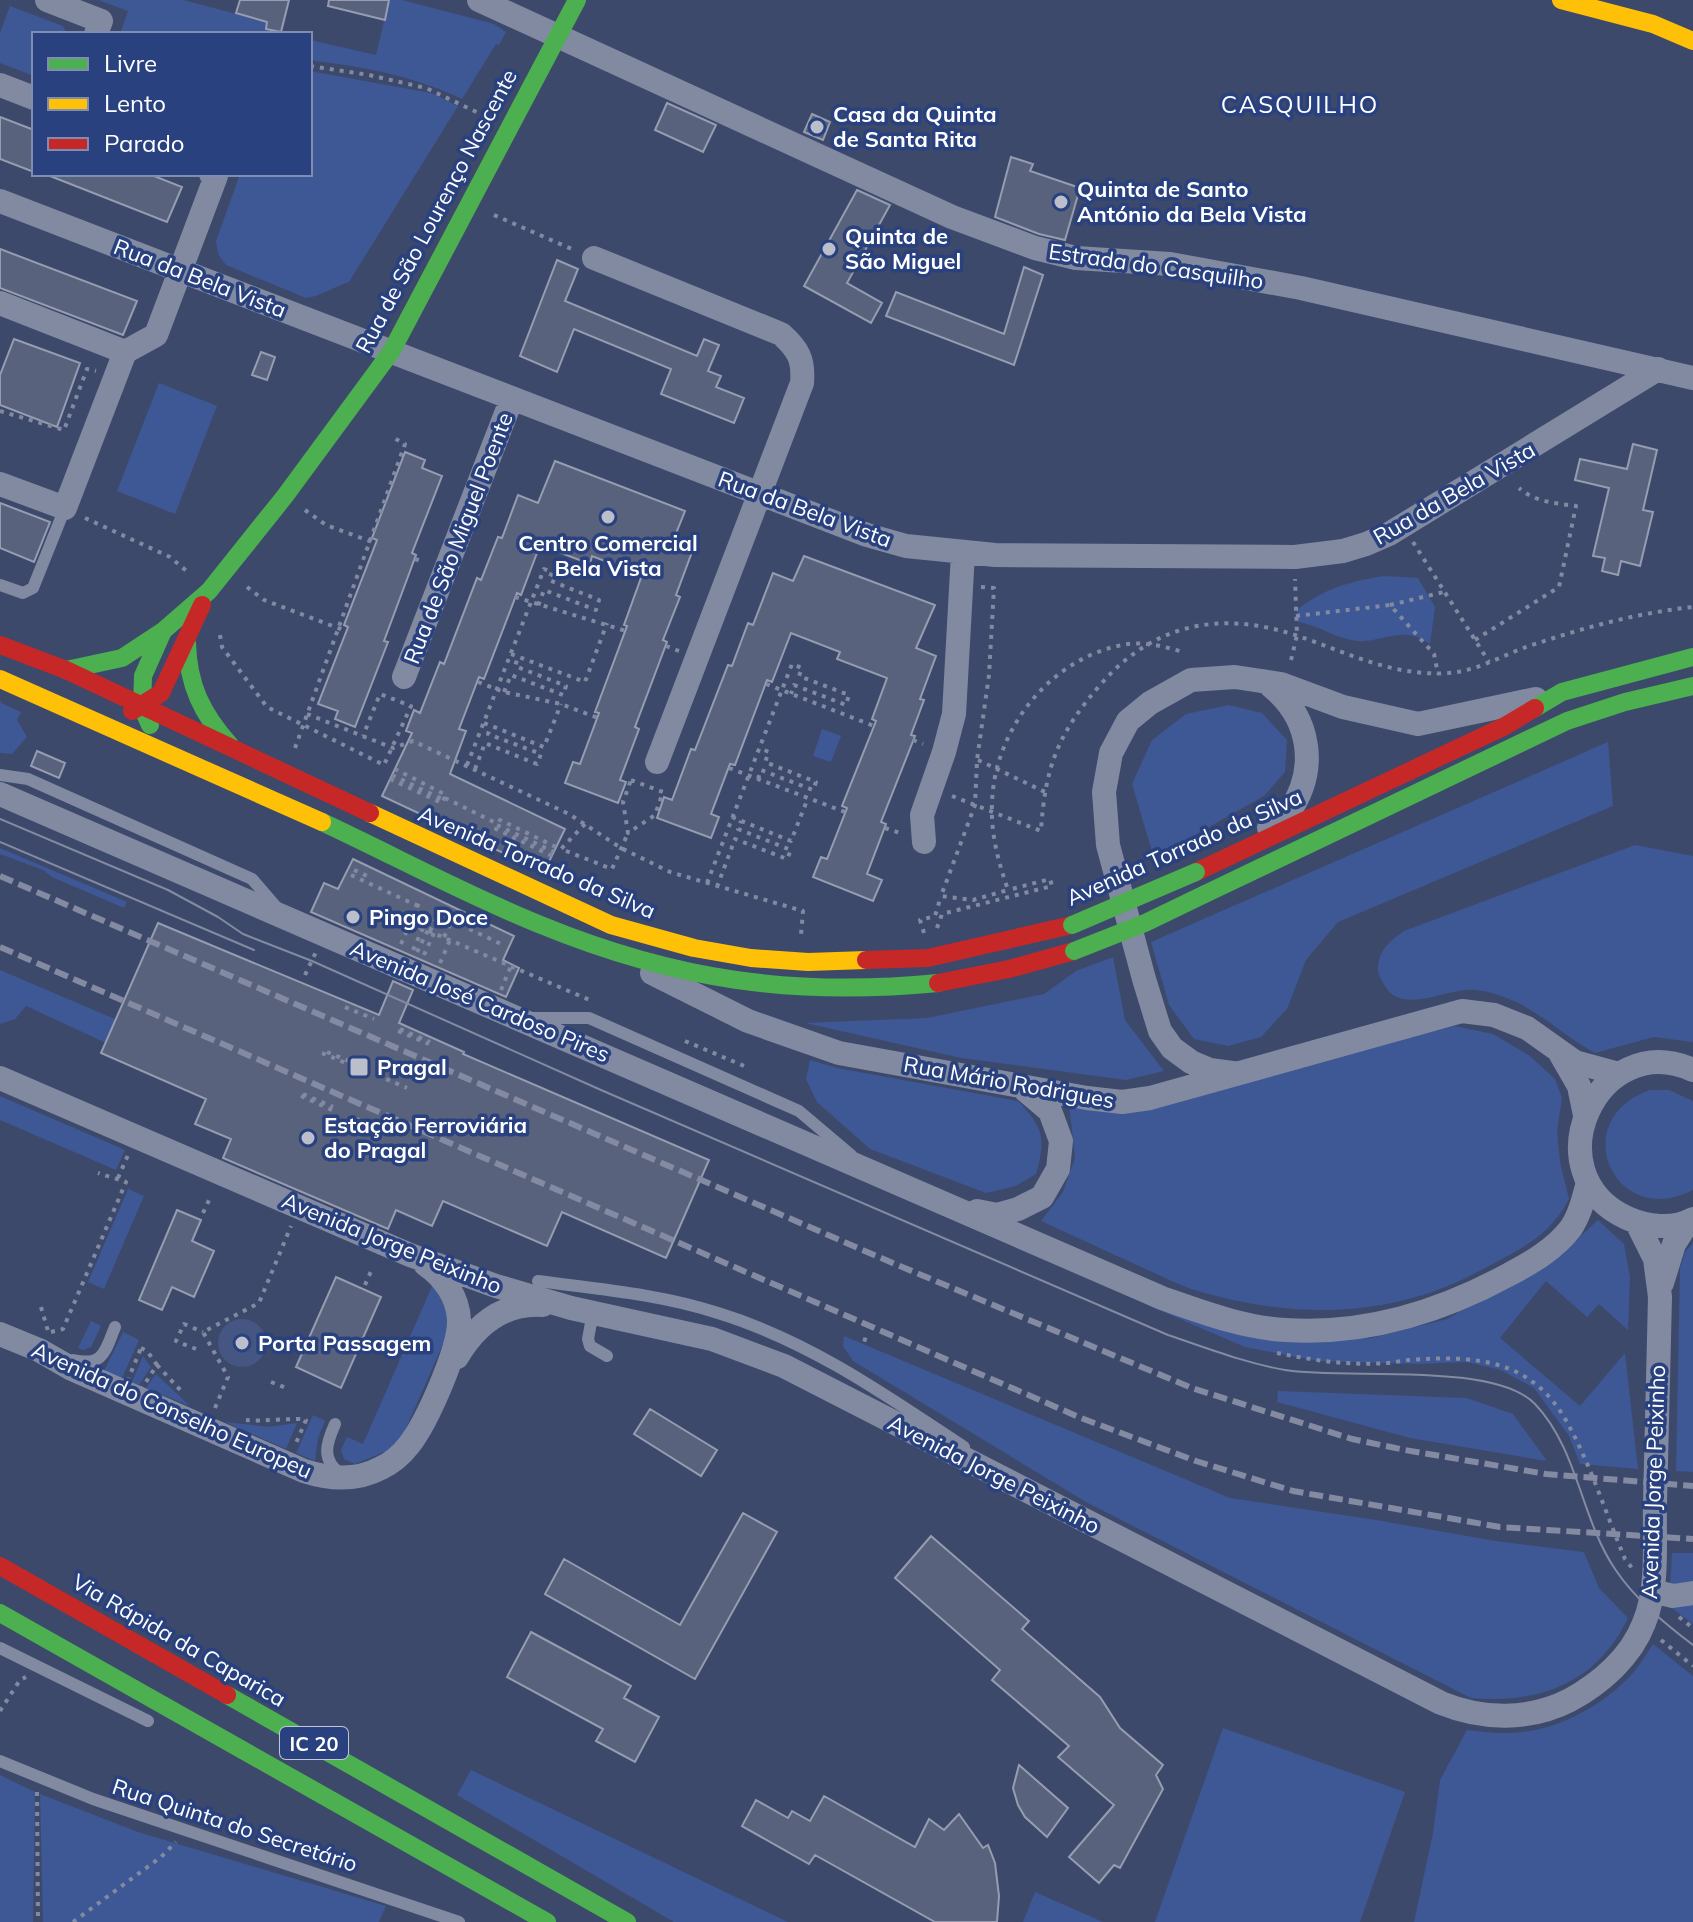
<svg xmlns="http://www.w3.org/2000/svg" width="1693" height="1922" font-family="Mulish,sans-serif">
  <rect width="100%" height="100%" fill="#3d496b"/>
  <path fill="#3e5795" d="M98 0H183L267 22 266 29 287 34H120L128 11Z
    M389 0H402L494 24 506 32 499 45 496 44 462 99C416 77 366 67 315 61L310 57V40L376 55Z
    M10 6 63 26 67 34H34V76L0 63V33Z
    M310 71 431 93 458 106 349 282C335 286 322 296 306 298L226 265 218 254 216 241 240 174H310Z
    M159 383 217 406 175 514 117 491Z
    M1384 576 1418 578 1435 607 1430 644C1402 624 1383 643 1357 641 1337 639 1318 625 1298 622L1297 610C1323 589 1351 581 1384 576Z
    M0 699 1 703 21 712 17 720 27 737 12 754 0 753Z
    M1229 705 1262 713 1287 740 1285 772 1264 796 1154 858 1132 784 1152 740 1186 714Z
    M822 729 841 736 831 762 813 756Z
    M1608 742 1613 806 1338 922 1306 960 1287 1009 1261 1037 1228 1046 1194 1039 1169 1005 1151 942Z
    M1635 845 1693 856V1042L1654 1037 1595 1053C1562 1035 1537 1008 1501 996 1491 992 1475 989 1465 990 1443 992 1399 1013 1385 986 1382 981 1378 975 1378 970 1378 950 1390 941 1404 931Z
    M0 848 127 902 124 908 52 877 43 870 0 854Z
    M1113 957 1125 1020 1164 1071 1126 1080 961 1058 805 1023 927 1018 1044 994 1076 971Z
    M0 970 115 1019 106 1043 26 1006 15 1019 0 1024Z
    M1455 1026 1493 1034 1530 1056 1555 1079 1562 1098 1557 1131 1560 1162 1569 1199C1550 1236 1522 1248 1487 1267 1393 1320 1293 1320 1191 1289 1174 1283 1158 1274 1141 1267 1108 1252 1074 1236 1041 1221L1063 1192 1075 1158 1069 1104 1115 1110 1159 1108 1392 1041Z
    M810 1060 837 1068 1018 1101C1044 1128 1046 1139 1036 1174L1016 1186 986 1193 870 1149 817 1102 806 1079Z
    M1650 1090H1669L1693 1101V1190C1614 1231 1565 1120 1650 1090Z
    M0 1096 125 1150 116 1170 0 1120Z
    M128 1189 144 1196 104 1289 88 1282Z
    M1598 1220 1624 1244 1630 1277 1628 1330 1599 1304 1587 1317 1546 1281 1500 1338 1580 1406 1625 1353 1638 1469 1580 1464 1569 1436 1534 1388 1501 1370 1467 1362 1417 1364 1318 1361 1245 1347 1145 1304 1265 1340 1371 1338 1447 1319 1557 1258Z
    M1693 1243V1472L1676 1471 1680 1268 1685 1252Z
    M433 1284 448 1313 447 1335 403 1435 389 1450 355 1464 344 1459 341 1450 347 1437 363 1444Z
    M91 1321 101 1326 91 1347 83 1350 78 1348Z
    M123 1332 139 1340 122 1378 104 1371Z
    M844 1336 1230 1498 1376 1520 1496 1541 1584 1552 1599 1588 1628 1618C1597 1683 1540 1704 1471 1698L1086 1502 853 1361 843 1346Z
    M143 1356 151 1367 139 1385 132 1382Z
    M156 1374 190 1406 146 1388Z
    M1278 1391 1467 1398 1513 1414 1547 1461 1410 1438 1277 1402Z
    M313 1415 325 1421 318 1438 315 1461 296 1453Z
    M225 1422 268 1427 297 1423 286 1449Z
    M1672 1553H1693V1624L1669 1606Z
    M1653 1644 1693 1676V1922H1414L1433 1833 1440 1780 1467 1730C1479 1731 1492 1733 1504 1733 1551 1734 1601 1708 1632 1674 1640 1665 1646 1654 1653 1644Z
    M1223 1728 1405 1792 1360 1922H1155Z
    M471 1770 788 1922H674L457 1795Z
    M0 1775 35 1792 33 1922H0Z
    M40 1794 138 1832 386 1906 379 1922H43Z
    M1035 1892 1103 1922H1023Z"/>
  <path fill="#455683" d="M218 1343a24 24 0 1 1 48 0a24 24 0 1 1-48 0Z"/>
  <path fill="#58627d" stroke="#969db0" stroke-width="2" d="M240 0H289L281 32 266 29 267 22 236 13Z
    M329 0H389L385 20 328 6Z
    M667 103 716 125 703 152 655 130Z
    M812 114 830 122 823 140 804 132Z
    M0 117 34 130V172L0 159Z
    M1011 157 1033 164 1030 171 1080 188 1065 240 1039 234 995 217Z
    M45 174H149L182 187 167 222Z
    M857 190 890 205 847 283 882 303 871 323 804 286Z
    M0 249 137 301 123 335 0 288Z
    M557 260 578 269 565 301 697 356 704 339 719 345 708 371 721 376 716 387 744 398 734 423 661 394 671 369 574 329 557 372 520 356Z
    M1024 267 1043 275 1014 365 886 316 896 292 1004 334Z
    M14 339 80 363 57 427 0 405V375Z
    M261 352 275 357 267 380 252 375Z
    M1633 444 1657 450 1643 510 1653 512 1640 566 1621 561 1618 575 1602 571 1605 558 1593 556 1609 488 1575 480 1580 459 1627 469Z
    M405 452 425 460 422 468 442 476 412 553 416 555 384 641 388 642 355 727 335 719 338 711 318 704 348 627 344 625 377 540 372 538Z
    M555 461 685 511 675 536 695 544 676 595 680 597 663 640 667 642 635 727 639 729 620 780 626 782 618 803 565 783 573 762 580 764 599 713 595 712 627 626 624 625 642 575 592 556 590 564 540 545 521 595 517 593 484 679 479 677 459 729 466 731 450 774 565 829 544 872 382 796 412 733 406 731 414 710 420 713 440 662 444 664 477 578 481 580 498 537 502 538 518 495 538 503Z
    M0 503 50 522 34 562 0 548Z
    M804 556 935 605 916 648 936 656 920 699 924 700 911 735 915 736 881 822 886 824 867 874 882 880 873 901 813 877 821 857 827 859 847 808 842 806 876 721 872 719 887 678 837 659 840 652 791 633 772 682 767 680 735 765 730 764 711 814 719 817 711 838 657 818 664 797 672 800 691 749 695 750 728 665 732 666 748 623 753 625 773 573 793 581Z
    M37 751 65 763 59 778 31 766Z
    M353 859 514 936 503 960 519 968 506 997 311 912 324 883 338 889Z
    M158 923 379 1015 393 981 413 990 399 1023 464 1052 463 1054 709 1160 666 1258 562 1212 547 1246 443 1201 432 1226 396 1210 388 1229 223 1158 231 1139 195 1124 206 1099 101 1053Z
    M177 1210 201 1220 192 1241 214 1251 194 1297 172 1287 162 1310 139 1300Z
    M336 1277 381 1297 341 1388 296 1367Z
    M650 1409 717 1450 701 1476 634 1434Z
    M743 1513 777 1532 695 1679 545 1594 564 1559 680 1625Z
    M931 1536 1029 1621 1022 1629 1100 1697 1120 1728 1163 1765 1156 1775 1163 1789 1120 1868 1114 1865 1099 1883 1069 1857 1114 1805 1058 1757 1069 1746 992 1680 1000 1670 895 1578Z
    M531 1632 631 1686 624 1698 659 1717 635 1762 596 1741 603 1729 507 1677Z
    M1019 1765 1068 1808 1047 1837 1025 1817 1018 1805 1013 1788Z
    M824 1796 915 1847 929 1819 944 1830 959 1814 983 1848 988 1845 995 1863 999 1896 997 1922H935L815 1855 809 1864 742 1826 756 1800 788 1818 792 1811 810 1821Z"/>
  <g fill="none" stroke-linecap="round" stroke-linejoin="round">
    <path stroke="#828aa2" stroke-width="4" stroke-dasharray="4 6" stroke-linecap="butt" d="M310 66 369 75 426 88 487 117
      M494 215 574 250
      M0 411 64 430 87 369 96 371
      M305 510 326 525 375 543
      M85 518 170 557 189 573
      M1413 542 1489 662
      M415 559 424 562
      M247 587 264 600 346 631
      M981 587 994 588 989 675 977 760 975 805 941 896 973 900 1008 890C995 852 988 822 994 782 1005 717 1056 658 1122 645 1142 641 1163 646 1183 652
      M515 597 626 631
      M1390 605 1444 592
      M1296 616 1390 605 1434 654 1438 674
      M220 635 222 647 267 707 384 765 411 706 380 694 363 736
      M1475 640 1559 587 1576 506C1555 503 1535 502 1519 488
      M666 646 679 651
      M511 654 585 682 607 623
      M1291 660 1297 635 1295 579
      M478 682 504 692 561 704 598 718
      M766 684 874 726
      M504 692 511 675 563 695 566 686 515 666 518 657
      M307 714 393 748 413 741 569 814 621 848 670 872 803 911 801 935
      M484 723 544 747 561 704
      M913 740 923 744
      M295 748 405 444 392 437
      M978 760 1045 792
      M467 765 544 569 552 572 549 580 599 600 596 610 544 590 538 606
      M729 768 845 812
      M475 769 485 743 537 764 541 754 488 734 491 726
      M392 775 444 800
      M390 779 442 803 446 795 395 769
      M758 779 761 770 813 790 816 782 765 762 769 752 759 748
      M631 780 663 792 655 815 628 833 623 802Z
      M952 796 1041 831C1045 767 1058 733 1101 684 1154 623 1222 610 1298 636 1348 653 1394 677 1449 673 1477 671 1503 655 1529 646 1583 628 1636 613 1693 607
      M445 798 498 824
      M732 817 791 841 808 798
      M585 824 561 849 612 869 628 833
      M497 825 554 852
      M885 828 903 834
      M552 856 496 829 500 820 556 847
      M354 870 367 876
      M351 875 418 906
      M707 883 792 664 802 668 799 676 849 695 846 705 794 685 791 694
      M717 887 735 839 787 859 791 850 738 829 741 821
      M465 922 462 920 459 924 503 945
      M410 923 592 1001
      M937 928 942 914 1052 886 1050 879 1008 890
      M430 931 441 908
      M924 933 920 920 935 916 941 896
      M444 937 451 923
      M401 944 421 898
      M413 950 423 928
      M417 952 428 930
      M424 955 434 933
      M440 963 450 940
      M305 975 316 952
      M501 990 511 966
      M345 1007 374 1019
      M400 1029 430 1042
      M398 1031 429 1044
      M685 1041 749 1068
      M327 1052 354 1063
      M322 1053 353 1066
      M377 1075 407 1088
      M303 1094 333 1107
      M301 1096 332 1110
      M357 1119 387 1132
      M118 1178 128 1155
      M203 1213 210 1198
      M365 1285 372 1269
      M41 1307 48 1331
      M51 1332 63 1329 126 1182 98 1173
      M863 1339 869 1341
      M141 1348 147 1351 157 1365 142 1388 132 1396 127 1382Z
      M196 1349 176 1341 184 1324 203 1332
      M1277 1353C1312 1360 1350 1366 1386 1363 1394 1363 1402 1360 1410 1360 1476 1355 1533 1359 1568 1424 1591 1466 1606 1514 1625 1559L1632 1568
      M157 1365 183 1393
      M271 1382 286 1388
      M215 1408 228 1377 203 1332 259 1303 291 1226
      M246 1420C260 1422 300 1417 306 1420L296 1443
      M1679 1617 1693 1628
      M1661 1640 1693 1666
      M0 1711 20 1680 26 1677
      M37 1792 38 1922
      M73 1922 161 1857 176 1842"/>
    <path stroke="#828aa2" stroke-width="12" d="M0 585 23 593 33 588 65 508
      M0 775 28 779 252 879 277 908
      M533 1018H589L799 1111 851 1155
      M538 1281C598 1289 660 1294 718 1313 809 1341 886 1395 964 1447
      M593 1312 588 1339 590 1346 607 1356
      M73 1360C104 1367 105 1351 115 1327
      M335 1424C326 1444 321 1460 341 1474
      M0 1648 148 1721
      M0 1761 93 1799 459 1922"/>
    <path stroke="#828aa2" stroke-width="24" d="M47 0 101 21 96 34
      M479 0 952 217 1035 248 1076 258 1170 264 1301 288 1693 378
      M0 85 34 98
      M0 201 867 535 906 546 995 555 1295 557 1343 551 1366 544 1389 534 1658 369
      M594 258 781 334C798 349 804 359 802 383L657 762
      M0 303 125 352
      M0 484 65 508 125 352 156 335 216 176 211 174
      M404 677 512 398
      M0 794 1162 1298C1202 1312 1244 1328 1286 1330 1364 1335 1440 1312 1508 1275 1531 1263 1555 1249 1571 1228 1580 1214 1584 1198 1588 1182
      M1269 828C1275 823 1284 819 1289 812 1318 770 1311 719 1272 687
      M924 842 922 815 944 752 954 714 963 553
      M652 973 748 1021 839 1053 1087 1098 1122 1102 1150 1098 1462 1011 1494 1015 1527 1028 1575 1062 1619 1074
      M1560 1053 1579 1086 1585 1115
      M1693 1070C1597 1027 1531 1174 1627 1218 1647 1227 1673 1230 1693 1219
      M1232 1073 1210 1070 1191 1062 1172 1048 1160 1031 1144 979 1108 845 1104 792 1111 753 1128 721 1150 703 1191 680 1235 677 1281 684 1343 707 1418 724 1536 699
      M0 1078 410 1255 496 1286 571 1308 712 1339 784 1366 1441 1703C1483 1720 1529 1721 1570 1700 1601 1683 1631 1657 1644 1623 1659 1587 1654 1542 1655 1503 1657 1434 1658 1366 1660 1297L1655 1259 1637 1223
      M977 1211 997 1215 1018 1209 1042 1197 1058 1169 1061 1141 1050 1111 1024 1089
      M1662 1283 1674 1244 1688 1222
      M0 1334 39 1350 72 1369 304 1471C329 1479 357 1481 381 1468 392 1463 402 1454 409 1445 427 1422 460 1348 459 1320 458 1297 444 1277 425 1264
      M457 1357C476 1325 503 1302 543 1305
      M1652 1591 1673 1596 1693 1593"/>
    <path stroke="#4caf50" stroke-width="18" d="M187 643C188 685 202 714 230 745
      M66 670 122 658 163 631
      M1535 708 1562 692 1693 657
      M150 725 142 707 143 676 163 631 209 591 285 496 391 352 577 0
      M322 822C395 856 466 895 541 925 675 980 794 997 938 983
      M1205 894 1567 721 1625 702 1693 686
      M0 1613 547 1922
      M227 1695 627 1922"/>
    <path stroke="#ffc107" stroke-width="18" d="M1561 0 1653 24 1693 41
      M0 679 322 822
      M370 813 611 925 694 948 751 958 808 962 866 960"/>
    <path stroke="#c62828" stroke-width="18" d="M0 645 66 670 370 813
      M132 711 161 693 202 605
      M1196 872 1505 726 1535 708
      M866 960 928 958 1072 925
      M938 983 1009 969 1074 951
      M0 1566 227 1695"/>
    <path stroke="#838aa1" stroke-width="2" d="M0 819 168 890 218 917 243 934 312 961 601 1090 1168 1335C1207 1348 1245 1363 1285 1370 1347 1380 1493 1361 1535 1404 1578 1449 1581 1519 1615 1569 1635 1599 1664 1623 1693 1645
      M0 842 254 950"/>
    <path stroke="#838aa1" stroke-width="6" stroke-dasharray="14 6" stroke-linecap="butt" d="M0 876 895 1264 1192 1388 1352 1439 1405 1450 1546 1474 1693 1486
      M0 947 1081 1418 1196 1461 1293 1491 1500 1527 1693 1539"/>
    <path stroke="#4caf50" stroke-width="18" d="M1072 925 1196 872
      M1074 951 1145 923 1205 894"/>
  </g>
  <g fill="#bbbfcb" stroke="#29417f" stroke-width="3">
    <circle cx="817" cy="127" r="8"/>
    <circle cx="1061" cy="202" r="8"/>
    <circle cx="829" cy="249" r="8"/>
    <circle cx="608" cy="517" r="8"/>
    <circle cx="353" cy="917" r="8"/>
    <rect x="349" y="1057" width="20" height="20" rx="4"/>
    <circle cx="308" cy="1138" r="8"/>
    <circle cx="242" cy="1343" r="8"/>
  </g>
  <g text-anchor="middle" dominant-baseline="central" stroke-width="7" stroke-linejoin="round" paint-order="stroke">
    <rect fill="#29417f" stroke="#bfc6d9" stroke-width="2" x="280" y="1727" width="68" height="32" rx="6"/>
    <g font-size="20" font-weight="bold" fill="#fff">
      <text x="314" y="1743">IC 20</text>
    </g>
    <g font-size="22" font-weight="bold" fill="#fff" stroke="#29417f" text-anchor="start">
      <text x="833" y="114">Casa da Quinta<tspan x="833" dy="25">de Santa Rita</tspan></text>
      <text x="1077" y="189">Quinta de Santo<tspan x="1077" dy="25">António da Bela Vista</tspan></text>
      <text x="845" y="236">Quinta de<tspan x="845" dy="25">São Miguel</tspan></text>
      <text x="608" y="543" text-anchor="middle">Centro Comercial<tspan x="608" dy="25">Bela Vista</tspan></text>
      <text x="369" y="917">Pingo Doce</text>
      <text x="377" y="1067">Pragal</text>
      <text x="324" y="1125">Estação Ferroviária<tspan x="324" dy="25">do Pragal</tspan></text>
      <text x="258" y="1343">Porta Passagem</text>
    </g>
    <g font-size="22" fill="#fff" stroke="#29417f">
      <text transform="translate(436 211) rotate(-62)">Rua de São Lourenço Nascente</text>
      <text transform="translate(1156 266) rotate(8)">Estrada do Casquilho</text>
      <text transform="translate(200 278) rotate(21)">Rua da Bela Vista</text>
      <text transform="translate(1454 493) rotate(-30)">Rua da Bela Vista</text>
      <text transform="translate(805 509) rotate(20)">Rua da Bela Vista</text>
      <text transform="translate(458 538) rotate(-69)">Rua de São Miguel Poente</text>
      <text transform="translate(1184 847) rotate(-24)">Avenida Torrado da Silva</text>
      <text transform="translate(537 862) rotate(23)">Avenida Torrado da Silva</text>
      <text transform="translate(480 1001) rotate(23)">Avenida José Cardoso Pires</text>
      <text transform="translate(1009 1082) rotate(10)">Rua Mário Rodrigues</text>
      <text transform="translate(392 1243) rotate(22)">Avenida Jorge Peixinho</text>
      <text transform="translate(172 1410) rotate(24)">Avenida do Conselho Europeu</text>
      <text transform="translate(994 1474) rotate(27)">Avenida Jorge Peixinho</text>
      <text transform="translate(1653 1482) rotate(-88)">Avenida Jorge Peixinho</text>
      <text transform="translate(179 1640) rotate(30)">Via Rápida da Caparica</text>
      <text transform="translate(235 1825) rotate(18)">Rua Quinta do Secretário</text>
    </g>
    <g font-size="24" letter-spacing="2" fill="#fff" stroke="#29417f">
      <text x="1300" y="104">CASQUILHO</text>
    </g>
  </g>
  <rect x="32" y="32" width="280" height="144" fill="#29417f" stroke="#7f8db2" stroke-width="2"/>
  <rect x="48" y="58" width="40" height="12" fill="#4caf50" stroke="#7f8db2" stroke-width="2"/>
  <text x="104" y="72" font-size="24" fill="#ffffff">Livre</text>
  <rect x="48" y="98" width="40" height="12" fill="#ffc107" stroke="#7f8db2" stroke-width="2"/>
  <text x="104" y="112" font-size="24" fill="#ffffff">Lento</text>
  <rect x="48" y="138" width="40" height="12" fill="#c62828" stroke="#7f8db2" stroke-width="2"/>
  <text x="104" y="152" font-size="24" fill="#ffffff">Parado</text>
</svg>
